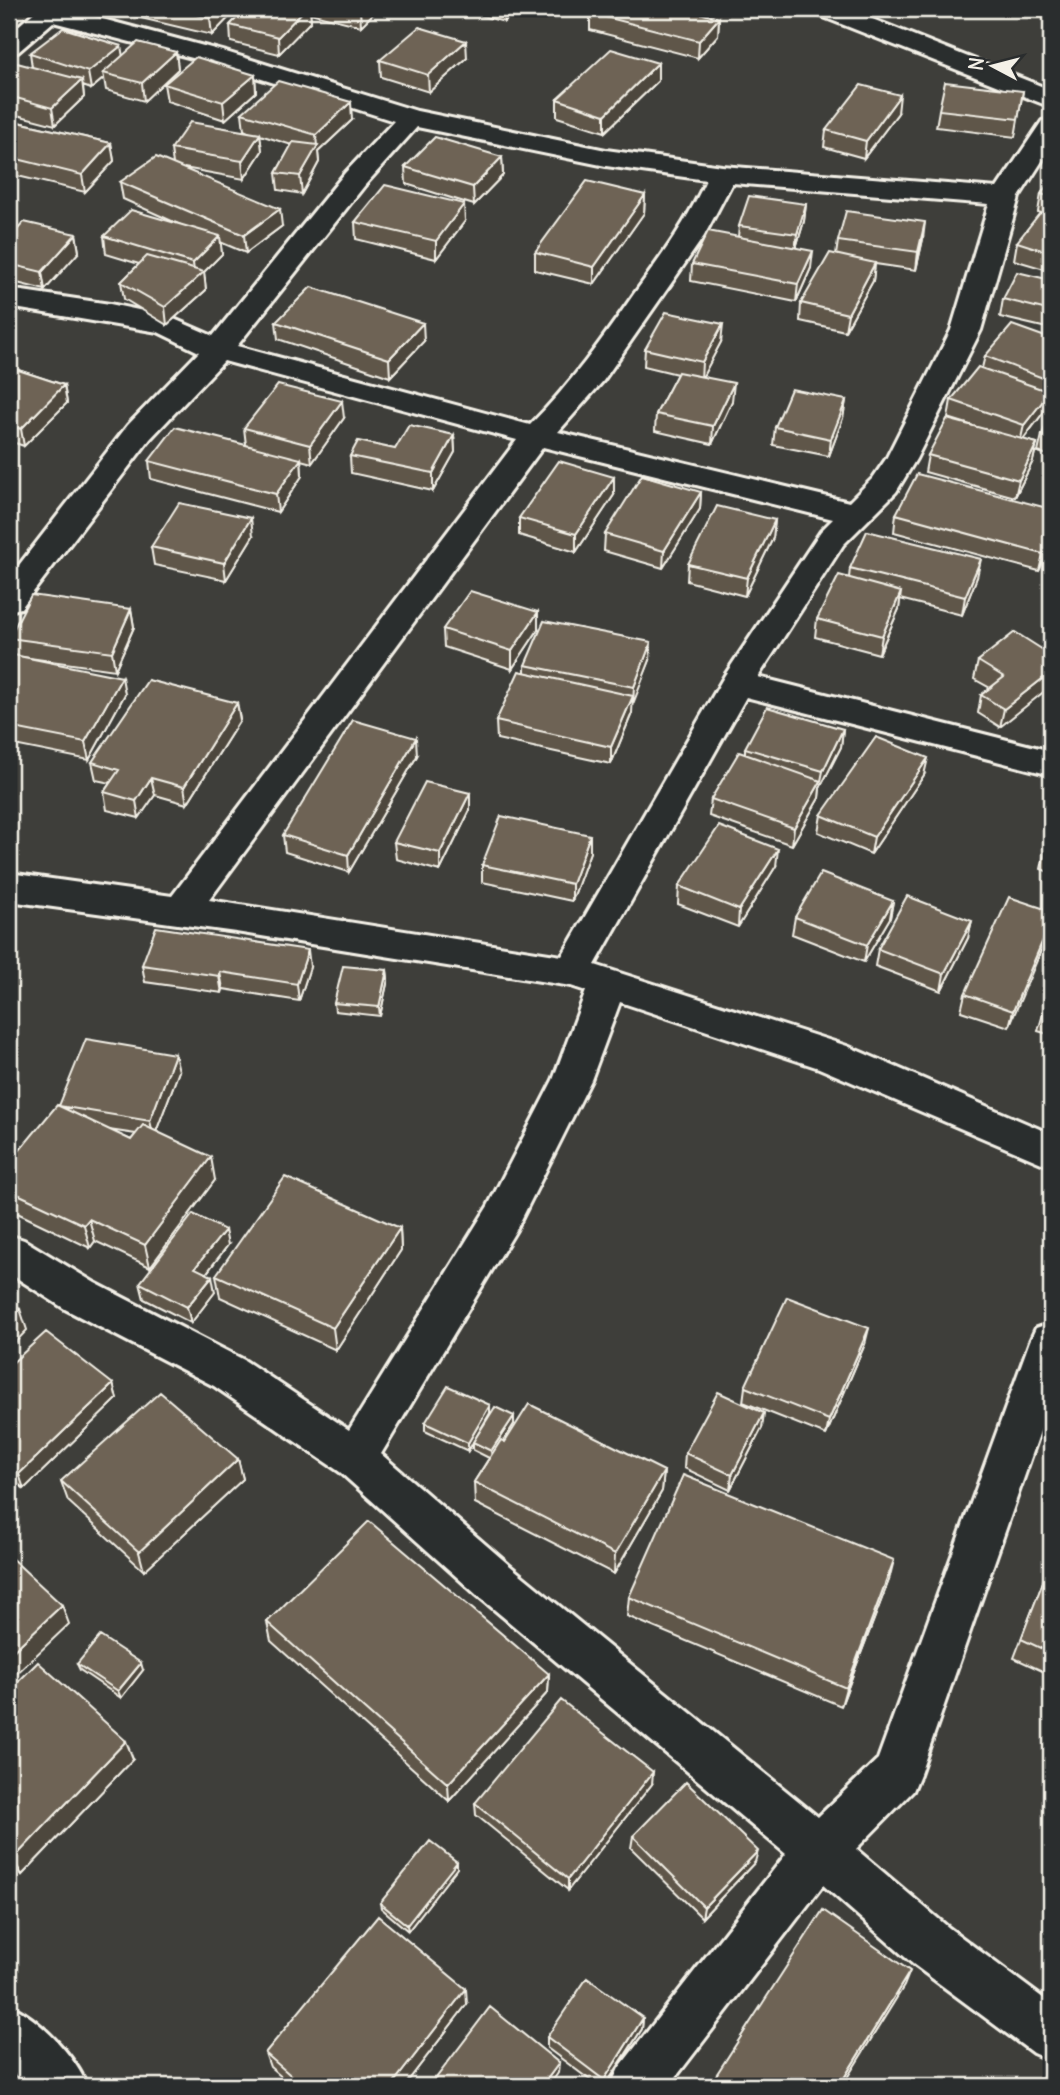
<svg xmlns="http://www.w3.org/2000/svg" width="1060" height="2095" font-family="Delius,sans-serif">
  <rect width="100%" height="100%" fill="#3e3e3a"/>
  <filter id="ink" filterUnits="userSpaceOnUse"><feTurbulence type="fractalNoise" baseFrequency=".0143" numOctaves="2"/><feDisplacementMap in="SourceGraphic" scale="14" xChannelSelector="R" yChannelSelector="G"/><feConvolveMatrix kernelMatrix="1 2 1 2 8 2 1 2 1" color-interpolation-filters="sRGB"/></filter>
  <g filter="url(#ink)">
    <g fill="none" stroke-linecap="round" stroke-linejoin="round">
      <defs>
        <path id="minor" d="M38 9H65L226 52 417 111 606 150 722 166 997 188 1042 121 1051 119V147L1019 197 981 330 916 459 896 492 843 545 758 677 1051 751V775L746 697 595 965 847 1046 1051 1134V1167L819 1068 620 1002 591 1080 516 1230 381 1454 509 1565 818 1817 878 1759 1030 1341 1036 1328 1051 1323V1400L920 1774 913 1791 856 1849 949 1928 1051 2004V2061L1033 2053 913 1964 823 1885 669 2086H611L619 2068 786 1854 477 1595 340 1472 214 1386 65 1309 9 1273V1235L24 1240 95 1283 244 1360 349 1430 488 1206 553 1080 586 991 571 986 236 932 9 901V873L172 896 517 440 224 361 150 439 21 608 9 611V578L128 425 199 352 158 332 9 307V289L110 304 167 316 213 336 345 173 394 121 208 62 53 22 18 52 9 55V34ZM417 127 606 166 706 180C687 222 661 257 634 294 602 340 570 385 530 425L237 346 365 185ZM732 183 989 204 951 330 886 459 873 478 849 502 558 432 603 381 704 236ZM543 447 833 519 821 531 725 675 562 956 209 900Z
          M812 9H847L1051 90V107L816 14Z
          M9 2005C38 2017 76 2057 87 2086H26L9 2068Z"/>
      </defs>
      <use href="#minor" stroke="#f4f1e8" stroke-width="6"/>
      <use href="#minor" fill="#2a2d2e" fill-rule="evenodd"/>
    </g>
    <path fill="#5f5649" stroke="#f4f1e8" stroke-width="2" fill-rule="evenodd" d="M107 9H237L212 35 107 10Z
      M246 9H378L361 26 310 13 311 21 279 54 231 42 230 25Z
      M456 9H518L504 22Z
      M594 9H699L696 12 719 18 718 35 698 58 590 30V13Z
      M176 52 178 69 144 101 106 90 104 78 91 89 83 86 84 97 55 125 9 113V70L32 67 30 53 123 56Z
      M467 58 429 92 381 77 380 60Z
      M658 63V81L605 132 557 117V99Z
      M255 75 256 92 225 120 167 101 164 84Z
      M1023 91 1015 137 936 127 939 110Z
      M242 113 352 120 318 152 319 162 302 194 278 190 276 173 292 145 260 135 262 151 244 179 184 168 282 226 246 253 220 242 222 254 204 272 206 290 167 325 124 299 121 282 139 264 106 254 104 236 183 226 123 199 120 182 173 164 171 149 248 132 244 130Z
      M898 113 864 158 824 147 826 130Z
      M9 120 111 143 114 161 85 192 9 174Z
      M502 157 503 175 474 205 406 184 405 167Z
      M1051 180V216L1038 212 1041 194Z
      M645 195 644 213 594 284 535 270V252Z
      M806 204 804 221 796 248 811 268 796 302 691 281 692 264 738 237 739 226Z
      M1051 216V271L1014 260 1017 242Z
      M9 217 17 230 76 234 79 252 45 290 9 281Z
      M465 221 436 259 356 239 355 222Z
      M923 239 916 270 875 264 873 281 845 331 800 321 801 303 836 255 838 241Z
      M1051 280V329L1000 317 1003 299Z
      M276 322 424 341 390 377 278 339Z
      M1051 339V400L1049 399 1046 409 1023 440 1037 443 1033 461 1015 497 925 472 928 455 971 425 948 418 951 400 982 368 985 356Z
      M721 342 702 377 732 401 712 444 655 431 656 414 677 374 644 366 645 349Z
      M9 367 64 385 67 403 24 446 9 441Z
      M846 400 843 418 829 456 773 445 775 427Z
      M1051 414V456L1038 452 1042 435Z
      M344 418 312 463 301 460 302 476 278 512 151 479 149 461 246 445 244 428Z
      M454 435 455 452 433 491 351 473 350 456 395 449Z
      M701 492 700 509 663 568 604 551 605 534Z
      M614 495 576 552 519 535V518Z
      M896 514 1051 545 1039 571 894 532Z
      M775 520 773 538 745 596 687 581 688 564Z
      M253 536 226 580 154 565 151 547Z
      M850 568 977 577 962 615 900 599 899 609 879 654 815 637 817 619 849 578Z
      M131 609 134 627 115 670 15 656 125 694 89 760 9 744V654L13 655 9 638Z
      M538 612V630L512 669 444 647 443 629Z
      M1051 655 1000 727 978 713 981 695 990 688 974 679 978 661Z
      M650 660 632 704V713L611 764 497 739 496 721 525 672V665Z
      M237 703 240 720 187 804 155 795 139 818 107 810 104 792 110 783 96 780 92 762Z
      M843 729 841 747 820 788 819 798 792 845 709 816 711 799 745 754V748Z
      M417 756 349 872 285 852 283 835Z
      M924 775 871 854 818 832 821 815Z
      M470 793V810L440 871 396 859 394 842Z
      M1051 842V873L1041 869 1045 852Z
      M590 852 572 901 482 882V865Z
      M776 866 738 927 678 904 679 886Z
      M893 901 890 918 864 962 792 934 795 917Z
      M1051 911 1009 1027 961 1011 965 994Z
      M968 938 941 991 875 966 878 949Z
      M142 965 310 967 299 1001 223 989 222 993 145 982Z
      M387 970 388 979 380 1016 335 1011 334 1003Z
      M1051 994V1035L1038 1031 1043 1014Z
      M179 1071 156 1132 215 1180 150 1267 95 1241 90 1248 9 1209V1163L59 1106ZM109 1130 136 1134 131 1140Z
      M400 1228 401 1250 336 1350 220 1297 216 1275Z
      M228 1245 206 1274 215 1292 191 1323 144 1299 140 1283Z
      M865 1344 826 1435 743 1402 745 1387Z
      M9 1366 113 1384 117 1399 24 1489 9 1476Z
      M490 1405V1413L481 1429 514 1416V1424L503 1441 664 1471 662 1491 614 1574 475 1503 474 1482 489 1458 473 1450V1443L468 1451 425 1431V1423Z
      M762 1428 730 1490 684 1468 685 1453Z
      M238 1459 243 1479 144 1571 68 1501 61 1481Z
      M1051 1561V1675L1014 1658Z
      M889 1580 841 1706 627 1616 629 1597Z
      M267 1622 549 1674 548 1692 449 1801 271 1641Z
      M77 1664 143 1670 121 1698 80 1670Z
      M9 1691 133 1759 22 1875 9 1863Z
      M652 1784 568 1890 476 1815 475 1803Z
      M633 1836 755 1862 702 1918 631 1848Z
      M457 1868 408 1931 381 1908 380 1903Z
      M467 2004 404 2086H292L270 2067 265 2053Z
      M643 2018 642 2029 605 2086H598L547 2048V2037Z"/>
    <path fill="#4d463c" stroke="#f4f1e8" stroke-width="2" d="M219 9H237L212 35 210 18Z
      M305 9H310L311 21 279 54 278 37Z
      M360 9H378L361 26Z
      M504 9H518L504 22Z
      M719 18 718 35 698 58 699 41Z
      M466 41 467 58 429 92 428 75Z
      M121 46 124 63 103 73 104 78 91 89 88 72Z
      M176 52 178 69 144 101 142 83Z
      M658 63V81L605 132V115Z
      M255 75 256 92 225 120 223 102Z
      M82 80 84 97 55 125 52 108Z
      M900 95 898 113 864 158 866 141Z
      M351 102 352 120 318 152 319 162 302 194 300 176 317 146 316 135Z
      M260 134 262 151 244 179 242 161Z
      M111 143 114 161 85 192 82 175Z
      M502 157 503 175 474 205 473 187Z
      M645 195 644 213 594 284V267Z
      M464 204 465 221 436 259V241Z
      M806 204 804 221 795 251 797 234Z
      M280 209 282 226 246 253 244 235Z
      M15 218 18 236 9 247V225Z
      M925 222 923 239 916 270 918 252Z
      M76 234 79 252 45 290 42 272Z
      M220 236 222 254 203 273 204 272 206 290 167 325 165 307 195 280 193 263Z
      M813 251 811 268 796 302 798 284Z
      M875 263 873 281 845 331 848 314Z
      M9 308 12 324 9 329Z
      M423 323 424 341 390 377 389 359Z
      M723 324 721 342 701 380 702 362Z
      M734 383 732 401 712 444 713 426Z
      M64 385 67 403 24 446 21 429Z
      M1050 392 1046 409 1020 443 1024 425Z
      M846 400 843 418 829 456 831 439Z
      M342 401 344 418 312 463 310 445Z
      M454 435 455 452 433 491V473Z
      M1037 443 1033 461 1015 497 1019 480Z
      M301 459 302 476 278 512 276 494Z
      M614 477V495L576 552V534Z
      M701 492 700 509 663 568 664 551Z
      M251 518 253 536 226 580 224 563Z
      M775 520 773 538 745 596 747 578Z
      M1051 536V545L1039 571 1043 554Z
      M981 559 977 577 962 615 965 597Z
      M901 592 899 609 879 654 882 636Z
      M131 609 134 627 115 670 112 652Z
      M538 612V630L512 669V651Z
      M651 642 650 660 633 704 634 687Z
      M1051 672V686L1000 727 1004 709Z
      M122 677 125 694 89 760 85 742Z
      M633 696 632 713 611 764V747Z
      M237 703 240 720 187 804 184 787Z
      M843 729 841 747 820 788 819 798 792 845 794 828 821 781 823 771Z
      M416 738 417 756 349 872 348 855Z
      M928 758 924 775 871 854 874 837Z
      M151 778 155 795 139 818 136 801Z
      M470 793V810L440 871V853Z
      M590 835V852L572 901V884Z
      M778 849 776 866 738 927 739 910Z
      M893 901 890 918 864 962 867 945Z
      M972 921 968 938 941 991 944 974Z
      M1051 921V927L1009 1027 1013 1011Z
      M308 950 310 967 299 1001 297 984Z
      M387 970 388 979 380 1016 379 1007Z
      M220 972 223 989 222 993 219 976Z
      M175 1054 179 1071 154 1137 150 1121Z
      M211 1157 215 1180 150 1267 145 1245Z
      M89 1219 95 1241 90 1248 84 1225Z
      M400 1228 401 1250 336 1350 333 1328Z
      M225 1230 228 1245 198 1284 195 1268Z
      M212 1276 215 1292 191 1323 187 1307Z
      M20 1309 27 1330 9 1349V1320Z
      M869 1328 865 1344 826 1435 829 1420Z
      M113 1384 117 1399 24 1489 19 1474Z
      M490 1405V1413L468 1451V1443Z
      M764 1413 762 1428 730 1490 732 1475Z
      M514 1416V1424L492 1459 491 1451Z
      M238 1459 243 1479 144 1571 139 1552Z
      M664 1471 662 1491 614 1574 615 1554Z
      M894 1560 889 1580 841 1706 846 1688Z
      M62 1605 69 1624 9 1681V1655Z
      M141 1663 143 1670 121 1698 118 1691Z
      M549 1674 548 1692 449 1801 448 1784Z
      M126 1741 133 1759 22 1875 13 1859Z
      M653 1772 652 1784 568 1890V1879Z
      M758 1851 755 1862 702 1918 704 1907Z
      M457 1862V1868L408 1931 407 1925Z
      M910 1971 904 1986 842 2086H839Z
      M466 1989 467 2004 404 2086H391Z
      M643 2018 642 2029 605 2086H603L604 2080Z
      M559 2063 558 2073 549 2086H542Z"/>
    <path fill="#6e6455" stroke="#f4f1e8" stroke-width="2" d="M171 9H219L210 18Z
      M246 9H305L278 37 230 25Z
      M594 9H683L719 18 699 41 590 13Z
      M419 27 466 41 428 75 380 60Z
      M63 28 121 46 88 72 30 53Z
      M138 42 176 52 142 83 103 73Z
      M611 49 658 63 605 115 557 99Z
      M196 57 255 75 223 102 164 84Z
      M17 63 82 80 52 108 9 96V70Z
      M278 81 351 102 316 135 242 113Z
      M945 82 1023 91 1018 119 939 110Z
      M861 85 900 95 866 141 826 130Z
      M9 120 111 143 82 175 9 157Z
      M190 122 260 134 242 161 171 149Z
      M435 137 502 157 473 187 405 167Z
      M293 142 318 145 300 176 276 173Z
      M156 157 280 209 244 235 120 182Z
      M1051 180V197L1041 194Z
      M587 181 645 195 594 267 535 252Z
      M385 185 464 204 436 241 355 222Z
      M749 196 806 204 797 234 739 226Z
      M131 210 220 236 193 263 104 236Z
      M846 211 925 222 918 252 838 241Z
      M1040 213 1051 216V253L1017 242Z
      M9 217 15 218 9 225Z
      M24 222 76 234 42 272 9 264V239Z
      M708 231 813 251 798 284 692 264Z
      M830 253 875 263 848 314 801 303Z
      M147 256 204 272 165 307 121 282Z
      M1017 272 1051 280V311L1003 299Z
      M311 287 423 323 389 359 276 322Z
      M666 312 723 324 702 362 645 349Z
      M1012 325 1051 339V381L985 356Z
      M9 367 64 385 21 429 9 425Z
      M978 367 1050 392 1024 425 951 400Z
      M678 372 734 383 713 426 656 414Z
      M278 385 342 401 310 445 244 428Z
      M791 389 846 400 831 439 775 427Z
      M1051 414V437L1042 435Z
      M947 419 1037 443 1019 480 928 455Z
      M409 425 454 435 433 473 350 456 358 441 395 449Z
      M175 427 301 459 276 494 149 461Z
      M559 461 614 477 576 534 519 518Z
      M917 474 1051 509V536L1043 554 896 514Z
      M642 475 701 492 664 551 605 534Z
      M179 503 251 518 224 563 151 547Z
      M717 506 775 520 747 578 688 564Z
      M867 531 981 559 965 597 850 568Z
      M839 575 901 592 882 636 817 619Z
      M470 591 538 612 512 651 443 629Z
      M31 595 131 609 112 652 9 638Z
      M544 621 651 642 634 687 525 665Z
      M1015 632 1051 655V672L1004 709 981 695 1004 677 978 661Z
      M9 654 122 677 85 742 9 727Z
      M519 671 633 696 611 747 496 721Z
      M148 680 237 703 184 787 151 778 136 801 104 792 119 770 92 762Z
      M767 707 843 729 823 771 745 748Z
      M353 720 416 738 348 855 283 835Z
      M876 737 928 758 874 837 821 815Z
      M739 752 821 781 794 828 711 799Z
      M425 782 470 793 440 853 394 842Z
      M501 816 590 835 572 884 482 865Z
      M719 826 778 849 739 910 679 886Z
      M1051 842V854L1045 852Z
      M821 873 893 901 867 945 795 917Z
      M907 896 972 921 944 974 878 949Z
      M1009 897 1051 911V921L1013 1011 965 994Z
      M156 927 308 950 297 984 220 972 219 976 142 965Z
      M343 966 387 970 379 1007 334 1003Z
      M1051 994V1017L1043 1014Z
      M86 1039 175 1054 150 1121 59 1106Z
      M57 1105 131 1140 143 1125 211 1157 145 1245 89 1219 84 1225 9 1190V1163Z
      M285 1177 400 1228 333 1328 216 1275Z
      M193 1214 225 1230 195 1268 212 1276 187 1307 140 1283Z
      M787 1297 869 1328 829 1420 745 1387Z
      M9 1301 20 1309 9 1320Z
      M46 1332 113 1384 19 1474 9 1466V1366Z
      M448 1386 490 1405 468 1443 425 1423Z
      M160 1392 238 1459 139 1552 61 1481Z
      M718 1392 764 1413 732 1475 685 1453Z
      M529 1404 664 1471 615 1554 474 1482 501 1440 505 1442Z
      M495 1407 514 1416 491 1451 473 1442Z
      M683 1475 894 1560 846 1688 629 1597Z
      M369 1521 549 1674 448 1784 267 1622Z
      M9 1556 62 1605 9 1655Z
      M1051 1561V1653L1021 1639Z
      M100 1636 141 1663 118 1691 77 1664Z
      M38 1662 126 1741 13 1859 9 1854V1691Z
      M561 1700 653 1772 568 1879 475 1803Z
      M686 1782 758 1851 704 1907 633 1836Z
      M430 1841 457 1862 407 1925 380 1903Z
      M823 1910 910 1971 839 2086H709Z
      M378 1916 466 1989 391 2086H303L265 2053Z
      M587 1978 643 2018 604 2080 547 2037Z
      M490 2007 559 2063 542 2086H430Z"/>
  </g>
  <rect width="1060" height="2095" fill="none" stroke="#2a2d2e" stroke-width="35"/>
  <rect x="18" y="18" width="1025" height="2060" fill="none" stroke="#f4f1e8" stroke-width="2.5" filter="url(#ink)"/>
  <g transform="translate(993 66) rotate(277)" stroke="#2a2d2e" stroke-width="5" paint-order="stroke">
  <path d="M0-5L12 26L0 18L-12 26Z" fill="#f4f1e8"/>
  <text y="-10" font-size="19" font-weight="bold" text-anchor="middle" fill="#f4f1e8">N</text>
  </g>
</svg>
